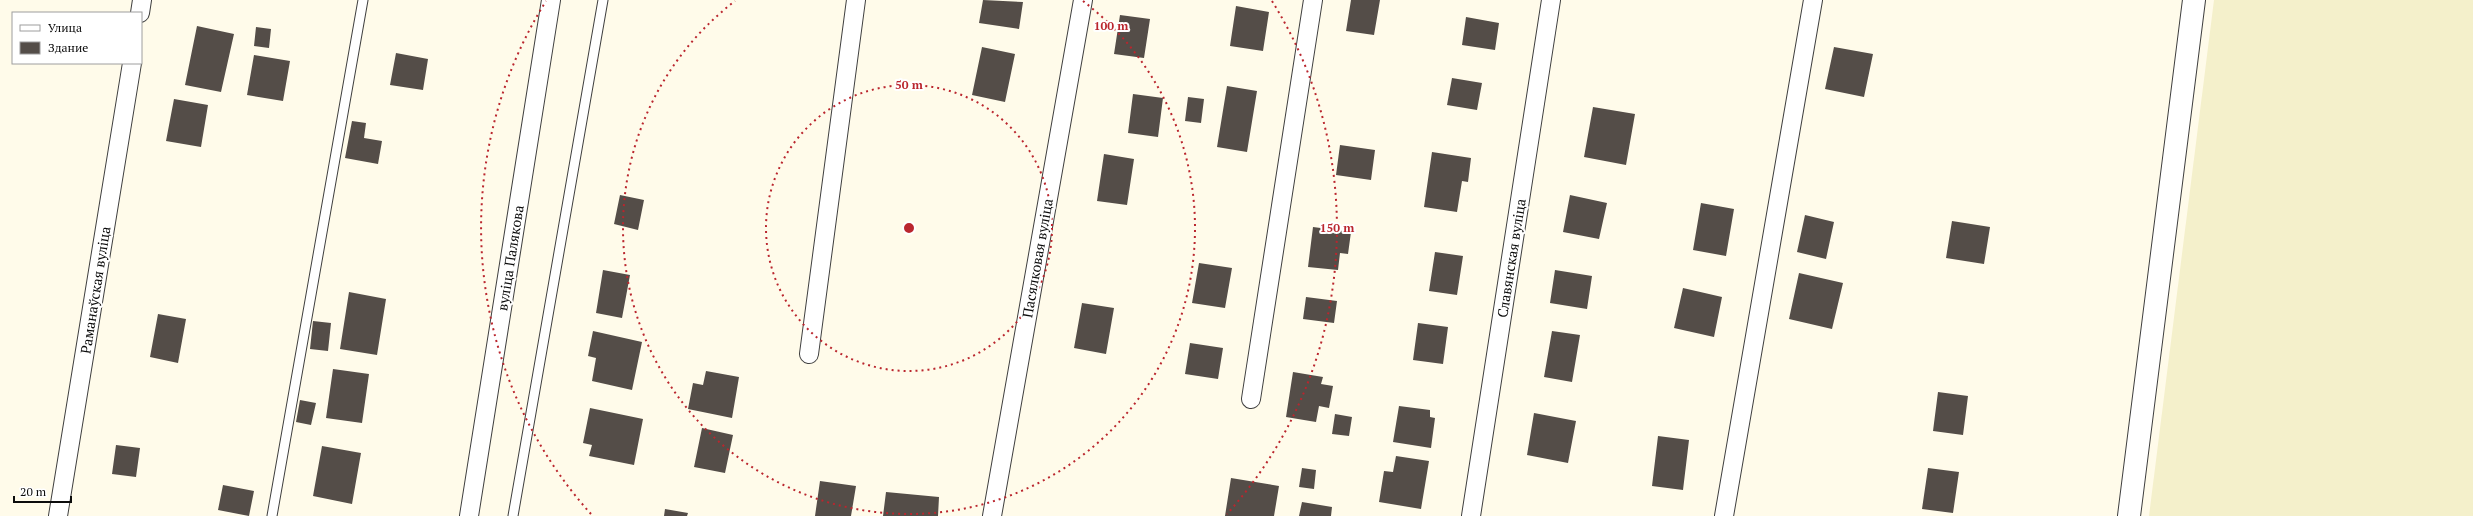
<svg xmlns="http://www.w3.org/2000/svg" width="2473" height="516" font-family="'PT Serif',serif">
  <rect width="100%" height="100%" fill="#fffbea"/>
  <path fill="#f4f0cb" d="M2214 0H2473V516H2149Z"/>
  <path fill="#544d48" d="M983 0 1023 2 1019 29 979 23Z
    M1351 0H1380L1374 35 1346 31Z
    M1236 6 1269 12 1263 51 1230 46Z
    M1120 15 1150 19 1144 58 1114 54Z
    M1466 17 1499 23 1495 50 1462 45Z
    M197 26 234 34 221 92 185 85Z
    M256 27 271 29 269 48 254 46Z
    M982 47 1015 54 1005 102 972 95Z
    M1834 47 1873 54 1864 97 1825 89Z
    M396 53 428 59 423 90 390 85Z
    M254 55 290 61 283 101 247 95Z
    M1452 78 1482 83 1477 110 1447 105Z
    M1227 86 1257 91 1247 152 1217 147Z
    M1133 94 1163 98 1158 137 1128 133Z
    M1188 97 1204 99 1201 123 1185 121Z
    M174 99 208 105 201 147 166 141Z
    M1593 107 1635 114 1626 165 1584 157Z
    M352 121 366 123 364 138 382 141 378 164 345 158Z
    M1340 145 1375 150 1371 180 1336 175Z
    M1432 152 1471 158 1468 182 1462 181 1457 212 1424 207Z
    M1104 154 1134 159 1127 205 1097 201Z
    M620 195 644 200 638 230 614 224Z
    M1570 195 1607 203 1599 239 1563 232Z
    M1701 203 1734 209 1726 256 1693 250Z
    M1805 215 1834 222 1826 259 1797 252Z
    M1952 221 1990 227 1984 264 1946 258Z
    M1313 227 1351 232 1348 254 1340 253 1338 270 1308 267Z
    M1435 252 1463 256 1457 295 1429 291Z
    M1199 263 1232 268 1225 308 1192 303Z
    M603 270 630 275 622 318 596 313Z
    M1555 270 1592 276 1587 309 1550 303Z
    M1799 273 1843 283 1832 329 1789 319Z
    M1683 288 1722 297 1714 337 1674 328Z
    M349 292 386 299 377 355 340 349Z
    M1306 297 1337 301 1334 323 1303 319Z
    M1082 303 1114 308 1106 354 1074 348Z
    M158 314 186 319 178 363 150 357Z
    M313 321 331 323 328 351 310 349Z
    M1418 323 1448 327 1443 364 1413 360Z
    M593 331 642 342 632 390 592 381 596 358 588 356Z
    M1552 331 1580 335 1572 382 1544 377Z
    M1190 343 1223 348 1218 379 1185 374Z
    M333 369 369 374 362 423 326 418Z
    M706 371 739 377 732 418 688 409 693 383 703 385Z
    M1293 372 1323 377 1321 384 1333 386 1329 408 1319 406 1316 422 1286 417Z
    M1938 392 1968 396 1963 435 1933 431Z
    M300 400 316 403 311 425 296 422Z
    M1399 406 1430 410V417L1435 418 1431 448 1393 442Z
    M590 408 643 419 634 465 589 456 592 445 583 443Z
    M1534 413 1576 421 1568 463 1527 455Z
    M1335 414 1352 417 1349 436 1332 434Z
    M702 428 733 435 725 473 694 467Z
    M1658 436 1689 440 1683 490 1652 486Z
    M116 445 140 448 136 477 112 474Z
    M322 446 361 453 352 504 313 496Z
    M1396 456 1429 461 1421 509 1379 502 1384 471 1393 472Z
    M1302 468 1316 470 1314 489 1299 487Z
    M1928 468 1959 472 1953 513 1922 509Z
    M1231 478 1279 486 1274 516H1225Z
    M820 481 856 486 851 516H815Z
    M223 485 254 491 249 516 218 510Z
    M886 492 939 497 938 516H883Z
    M1302 502 1332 507 1331 516H1299Z
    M665 509 688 513 687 516H664Z"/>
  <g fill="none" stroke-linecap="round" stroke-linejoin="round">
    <defs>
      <path id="service" d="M272 516 363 0
        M513 516 603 0"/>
      <path id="minor" d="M140 13 142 0
        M809 354 856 0
        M1251 399 1313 0
        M58 516 132 63
        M469 516 551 0
        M992 516 1083 0
        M1471 516 1551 0
        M1724 516 1813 0"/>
      <path id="tertiary" d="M2129 516 2194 0"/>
    </defs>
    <use href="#service" stroke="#3f3f3f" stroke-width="11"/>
    <use href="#minor" stroke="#3f3f3f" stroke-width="20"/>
    <use href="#tertiary" stroke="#3f3f3f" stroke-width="24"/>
    <use href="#service" stroke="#fff" stroke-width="9"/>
    <use href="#minor" stroke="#fff" stroke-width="18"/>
    <use href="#tertiary" stroke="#fff" stroke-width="22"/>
  </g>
  <g fill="none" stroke="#ba262e" stroke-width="2" stroke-dasharray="2 4">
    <circle cx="909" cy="228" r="143"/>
    <path d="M1083 1A286 286 0 1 1 735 1"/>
    <path d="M591 514A428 428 0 0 1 546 1M1272 1A428 428 0 0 1 1227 514"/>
  </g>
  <g text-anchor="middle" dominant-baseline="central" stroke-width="4" stroke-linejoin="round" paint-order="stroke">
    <g font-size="14" fill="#0c0c0c" stroke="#fff">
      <text transform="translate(510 258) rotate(-81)">вуліца Палякова</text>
      <text transform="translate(1037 258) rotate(-80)">Пасялковая вуліца</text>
      <text transform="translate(1511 258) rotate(-81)">Славянская вуліца</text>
      <text transform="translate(95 290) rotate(-81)">Раманаўская вуліца</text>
    </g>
  </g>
  <circle cx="909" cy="228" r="6" fill="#ba262e" stroke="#fff" stroke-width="2"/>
  <g font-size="12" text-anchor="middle" font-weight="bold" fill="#ba262e" stroke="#fff" stroke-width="4" stroke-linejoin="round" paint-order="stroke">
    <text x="1111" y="30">100 m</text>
    <text x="909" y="89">50 m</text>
    <text x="1337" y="232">150 m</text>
  </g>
  <rect x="12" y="12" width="130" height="52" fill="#ffffff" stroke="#9e9e9e"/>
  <rect x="20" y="25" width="20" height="6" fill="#ffffff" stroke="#9e9e9e"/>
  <text x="48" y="32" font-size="12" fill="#0c0c0c">Улица</text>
  <rect x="20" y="42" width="20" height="12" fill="#544d48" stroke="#9e9e9e"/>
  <text x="48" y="52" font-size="12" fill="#0c0c0c">Здание</text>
  <path d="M14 496v6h57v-6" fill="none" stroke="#0c0c0c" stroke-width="2"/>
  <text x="20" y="496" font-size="12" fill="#0c0c0c" stroke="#ffffff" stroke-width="3" paint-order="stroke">20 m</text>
</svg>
